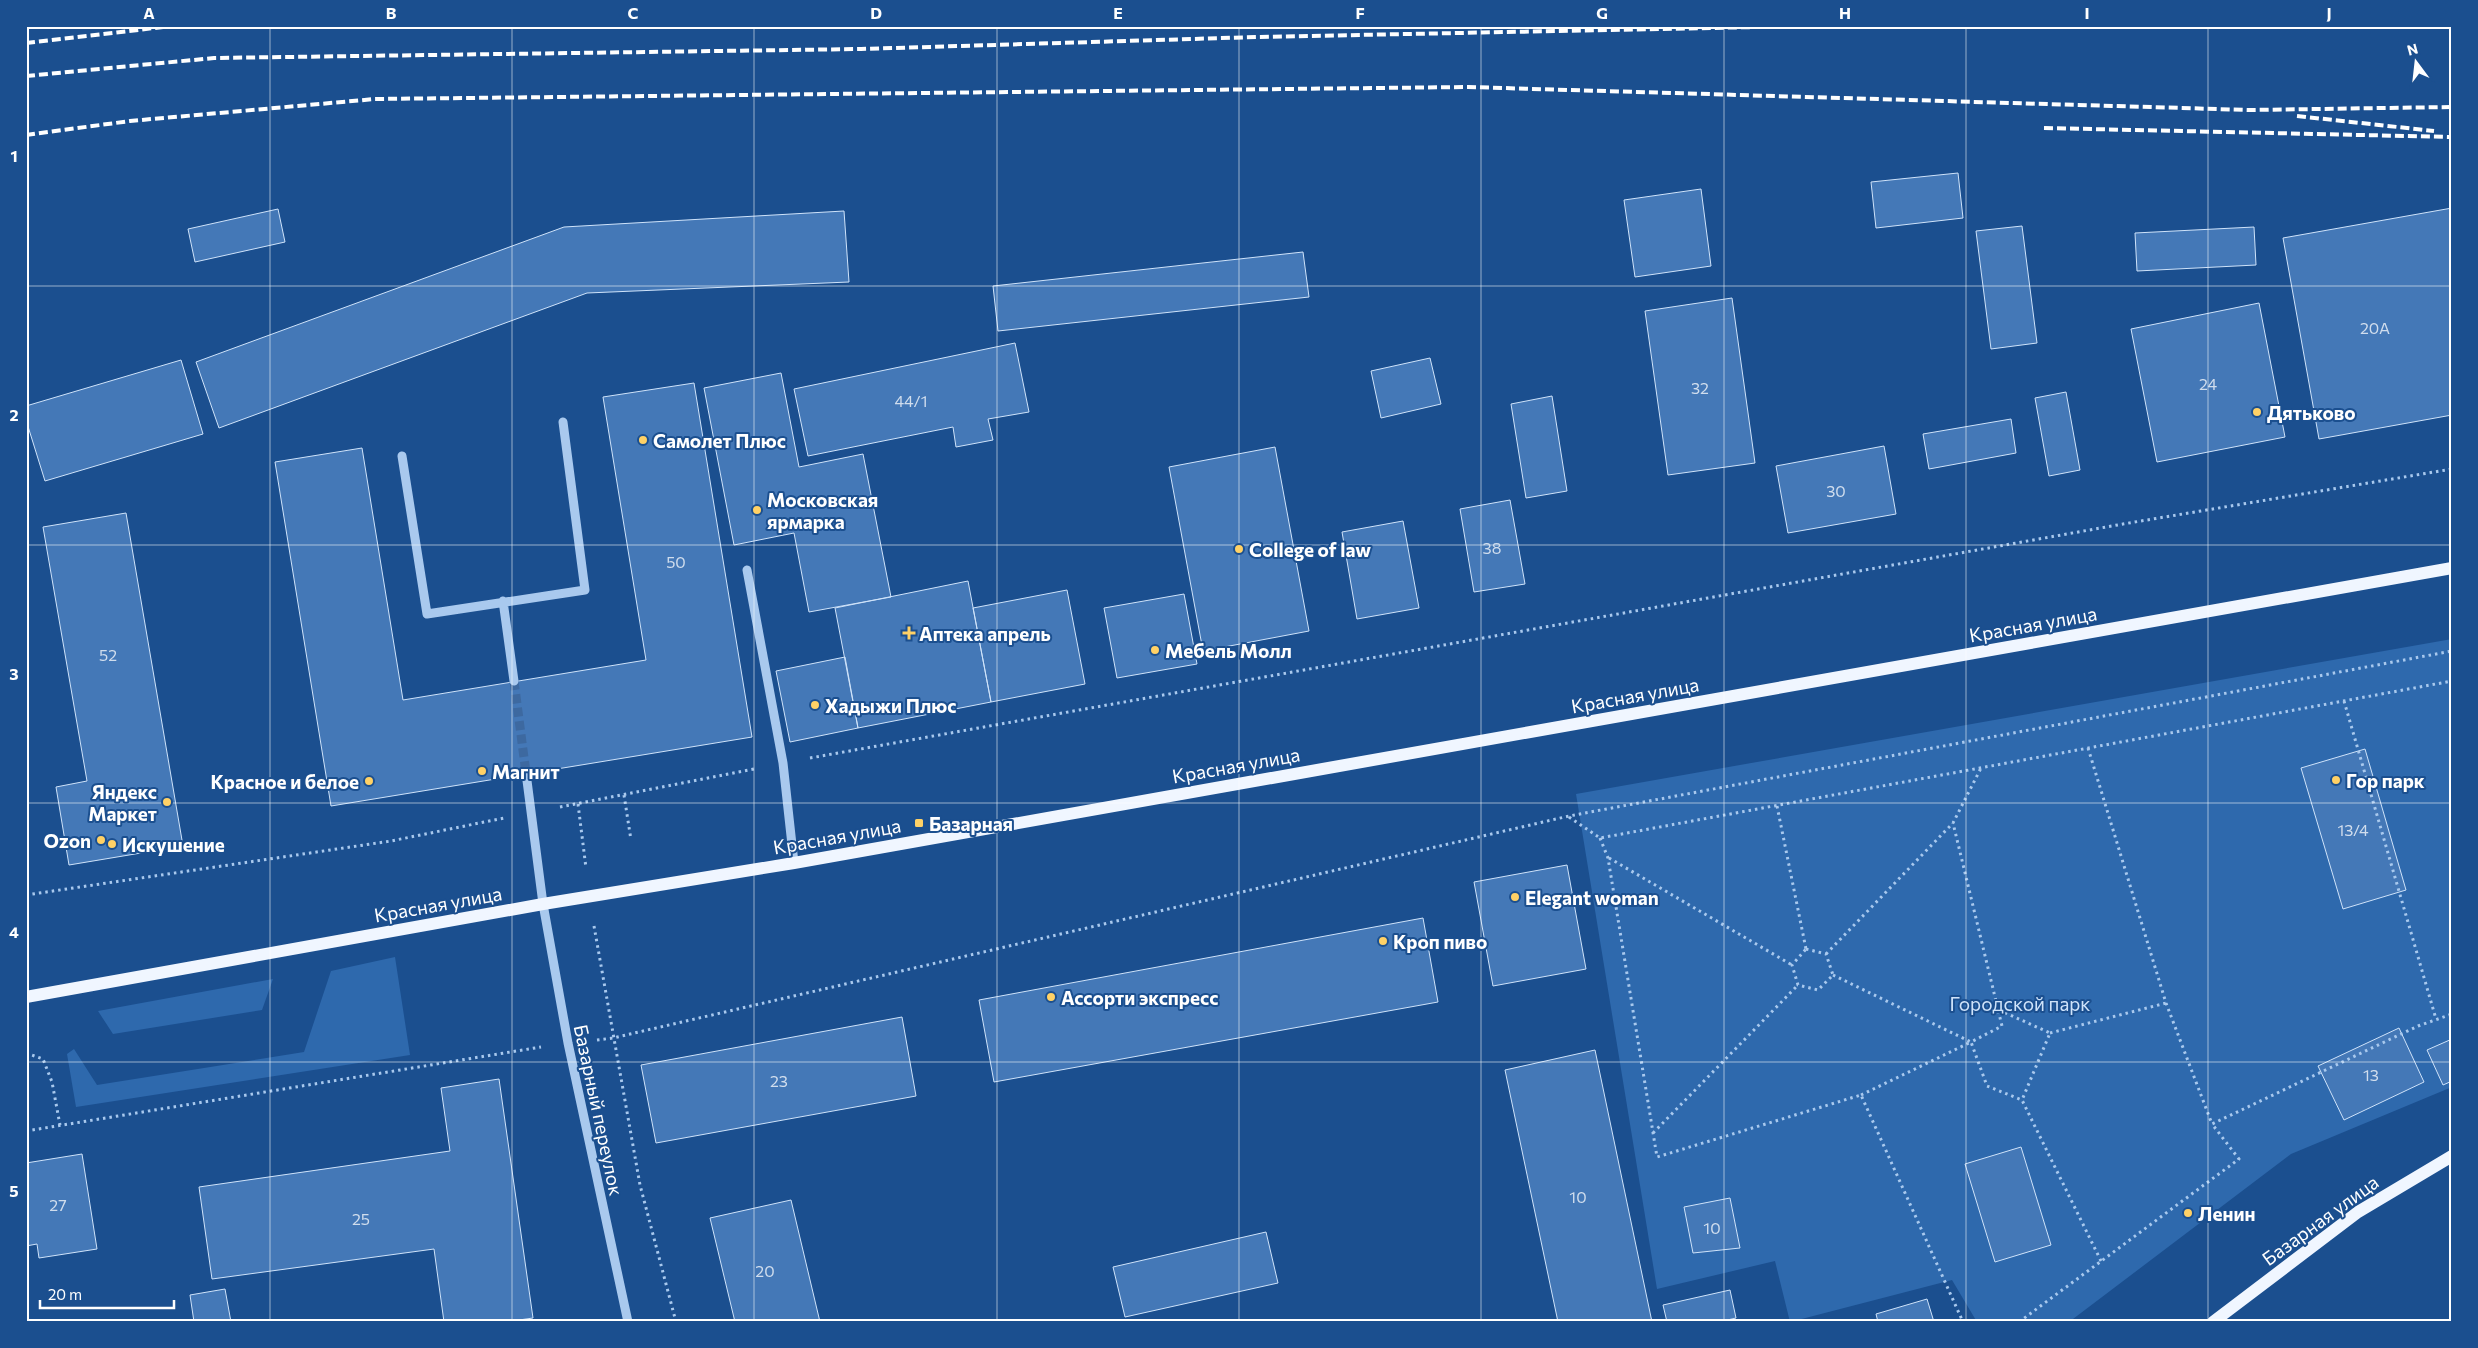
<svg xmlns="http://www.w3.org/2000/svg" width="2478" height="1348" font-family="Commissioner,sans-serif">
  <rect width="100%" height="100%" fill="#1b4f8f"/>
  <path fill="#2e69ad" d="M2452 639V1087L2291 1154 2069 1322H1977L1952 1280 1790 1322 1775 1261 1657 1289 1576 794Z
    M395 957 410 1055 76 1107 67 1054 74 1049 97 1085 304 1052 331 971Z
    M273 979 262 1010 113 1034 98 1011Z"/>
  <path fill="#4478b7" stroke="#cfe3fa" d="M1958 173 1963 218 1876 228 1871 182Z
    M1701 189 1711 266 1635 277 1624 200Z
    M2452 208V415L2319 439 2283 238Z
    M278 209 285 242 195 262 188 229Z
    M844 211 849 282 587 293 219 428 196 362 564 227Z
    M2022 226 2037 343 1991 349 1976 231Z
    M2254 227 2256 265 2137 271 2135 233Z
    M1303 252 1309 297 998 331 993 286Z
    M1732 298 1755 463 1668 475 1645 311Z
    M2259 303 2285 437 2157 462 2131 329Z
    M1015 343 1029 412 988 419 993 440 956 447 953 427 808 456 794 389Z
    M1430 358 1441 404 1381 418 1371 371Z
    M181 360 203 434 45 481 26 420V406Z
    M781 373 799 467 863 454 891 597 809 612 794 533 734 545 704 388Z
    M694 383 752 737 331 806 275 462 362 448 403 700 646 660 603 397Z
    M2066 392 2080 470 2049 476 2035 398Z
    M1552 396 1567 491 1526 498 1511 404Z
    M2011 419 2016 453 1929 469 1923 434Z
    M1884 446 1896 514 1788 533 1776 466Z
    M1275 447 1309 631 1203 651 1169 467Z
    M1510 500 1525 584 1474 592 1460 509Z
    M126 513 183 846 69 865 56 787 87 781 43 527Z
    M1403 521 1419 608 1357 619 1342 532Z
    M968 581 991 702 858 728 835 608Z
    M1067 590 1085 684 991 702 973 608Z
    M1184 594 1197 664 1117 678 1104 608Z
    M845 657 858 728 790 742 776 671Z
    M2365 749 2406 890 2343 909 2301 768Z
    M1567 865 1586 969 1493 986 1474 882Z
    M1423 918 1438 1002 994 1082 979 1000Z
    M902 1017 916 1096 656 1143 641 1065Z
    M2399 1028 2424 1082 2344 1120 2318 1066Z
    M2452 1039V1081L2443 1085 2427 1050Z
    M1595 1050 1652 1322H1558L1505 1070Z
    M499 1079 533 1318 505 1322H444L434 1249 212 1279 199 1187 450 1151 441 1088Z
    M2021 1147 2051 1245 1995 1262 1965 1164Z
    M82 1154 97 1249 39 1258 37 1244 26 1246V1163Z
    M1730 1198 1740 1248 1693 1253 1684 1207Z
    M791 1200 820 1322H735L710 1218Z
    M1266 1232 1278 1283 1125 1317 1113 1267Z
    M225 1289 231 1322H194L190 1295Z
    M1730 1290 1736 1318 1719 1322H1667L1663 1305Z
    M1927 1299 1934 1322H1878L1876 1314Z"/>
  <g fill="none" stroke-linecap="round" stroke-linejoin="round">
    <path stroke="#3d69a0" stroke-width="9" stroke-dasharray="9 4.5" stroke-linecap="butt" d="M514 681 526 773"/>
    <path stroke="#a9c9ee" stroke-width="3" stroke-dasharray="2.5 4" stroke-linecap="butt" d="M2344 701 2436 1019
      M2088 748 2166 1003 2212 1124
      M810 758 2123 524 2452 469
      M624 795 631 840
      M578 804 586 868
      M1777 806 1806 949
      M560 807 754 769
      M1569 817 1600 838 2452 681
      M1600 838 1608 858 1657 1157 1861 1095 1963 1322
      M1609 858 1792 965
      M26 895 391 841 504 818
      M594 926 640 1185 676 1322
      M1806 949 1826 954 1833 975 1818 990 1798 985 1792 965Z
      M1826 954 1953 823 1981 768
      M1833 975 1971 1042 2002 1026 1953 823
      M1999 1010 2050 1033 2022 1100
      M2050 1033 2166 1003
      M597 1040 613 1038 1569 816 2452 651
      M26 1053 43 1059 52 1082 60 1125
      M1861 1095 1971 1042 1987 1086 2022 1100 2101 1261
      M26 1131 541 1047
      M1653 1133 1798 985
      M2019 1322 2239 1159 2212 1124 2418 1026 2452 1014"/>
    <path stroke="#a9c9ee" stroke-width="9" d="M402 456 427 614 585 590 563 422
      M747 570 783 763 794 863
      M503 601 514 681
      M526 773 543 904 568 1043 628 1322"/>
    <path stroke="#f0f6ff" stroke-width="12" d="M26 997 543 904 794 863 2452 568
      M2213 1322 2358 1212 2452 1156"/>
    <path stroke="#fff" stroke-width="4" stroke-dasharray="9 4" stroke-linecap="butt" d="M26 43 163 27 208 26
      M26 76 214 58 861 49 1257 37 1809 26
      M2297 116 2434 131
      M2044 128 2452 137
      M26 135 130 121 375 99 1468 87 2250 110 2452 107"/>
  </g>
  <path fill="none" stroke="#fff" stroke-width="1" stroke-opacity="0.55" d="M270 26V1322M512 26V1322M754 26V1322M997 26V1322M1239 26V1322M1481 26V1322M1724 26V1322M1966 26V1322M2208 26V1322M26 286H2452M26 545H2452M26 803H2452M26 1062H2452"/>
  <g fill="#ffd166" stroke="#1b4f8f" stroke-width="2">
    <circle cx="2257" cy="412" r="5"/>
    <circle cx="643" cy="440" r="5"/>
    <circle cx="757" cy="510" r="5"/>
    <circle cx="1239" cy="549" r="5"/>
    <path d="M906.5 625.5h5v5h5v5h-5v5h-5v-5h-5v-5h5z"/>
    <circle cx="1155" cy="650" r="5"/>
    <circle cx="815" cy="705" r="5"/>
    <circle cx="482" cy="771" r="5"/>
    <circle cx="2336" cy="780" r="5"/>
    <circle cx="369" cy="781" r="5"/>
    <circle cx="167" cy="802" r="5"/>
    <rect x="914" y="818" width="10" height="10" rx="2.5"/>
    <circle cx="101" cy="840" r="5"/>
    <circle cx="112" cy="844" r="5"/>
    <circle cx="1515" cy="897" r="5"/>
    <circle cx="1383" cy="941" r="5"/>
    <circle cx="1051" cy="997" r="5"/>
    <circle cx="2188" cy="1213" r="5"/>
  </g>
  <g text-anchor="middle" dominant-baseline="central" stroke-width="4" stroke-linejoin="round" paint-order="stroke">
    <g font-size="16" fill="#d0dded">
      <text x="2375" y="327">20А</text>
      <text x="2208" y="383">24</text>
      <text x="1700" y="387">32</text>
      <text x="911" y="400">44/1</text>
      <text x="1836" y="490">30</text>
      <text x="1492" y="547">38</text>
      <text x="676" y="561">50</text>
      <text x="108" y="654">52</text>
      <text x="2353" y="829">13/4</text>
      <text x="2371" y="1074">13</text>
      <text x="779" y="1080">23</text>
      <text x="1578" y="1196">10</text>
      <text x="58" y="1204">27</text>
      <text x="361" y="1218">25</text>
      <text x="1712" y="1227">10</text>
      <text x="765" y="1270">20</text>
    </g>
    <g font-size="19" font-weight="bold" fill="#fff" stroke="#1b4f8f" text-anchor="start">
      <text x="2267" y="412">Дятьково</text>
      <text x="653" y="440">Самолет Плюс</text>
      <text x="767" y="499">Московская<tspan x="767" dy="22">ярмарка</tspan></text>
      <text x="1249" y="549">College of law</text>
      <text x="919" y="633">Аптека апрель</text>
      <text x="1165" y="650">Мебель Молл</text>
      <text x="825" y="705">Хадыжи Плюс</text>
      <text x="492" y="771">Магнит</text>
      <text x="2346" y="780">Гор парк</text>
      <text x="359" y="781" text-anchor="end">Красное и белое</text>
      <text x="157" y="791" text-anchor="end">Яндекс<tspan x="157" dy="22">Маркет</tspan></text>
      <text x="929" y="823">Базарная</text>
      <text x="91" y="840" text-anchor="end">Ozon</text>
      <text x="122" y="844">Искушение</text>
      <text x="1525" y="897">Elegant woman</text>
      <text x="1393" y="941">Кроп пиво</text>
      <text x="1061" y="997">Ассорти экспресс</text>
      <text x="2198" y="1213">Ленин</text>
    </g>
    <g font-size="19" fill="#fff" stroke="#1b4f8f">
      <text transform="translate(2033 624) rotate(-10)">Красная улица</text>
      <text transform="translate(1635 695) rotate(-10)">Красная улица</text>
      <text transform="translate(1236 765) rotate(-10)">Красная улица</text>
      <text transform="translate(837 836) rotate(-10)">Красная улица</text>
      <text transform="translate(438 904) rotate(-10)">Красная улица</text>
      <text transform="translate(599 1110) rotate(78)">Базарный переулок</text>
      <text transform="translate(2320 1220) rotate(-36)">Базарная улица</text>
    </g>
    <g font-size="19" fill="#cfe3fa" stroke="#1b4f8f">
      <text x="2020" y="1003">Городской парк</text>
    </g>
  </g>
  <rect width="2478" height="1348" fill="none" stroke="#1b4f8f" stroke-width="55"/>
  <g transform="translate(2416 62) rotate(345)" stroke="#1b4f8f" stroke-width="4" paint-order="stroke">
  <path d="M0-4L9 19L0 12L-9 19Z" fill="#ffffff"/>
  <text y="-8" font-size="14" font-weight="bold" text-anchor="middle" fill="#ffffff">N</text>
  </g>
  <path d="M40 1300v8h134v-8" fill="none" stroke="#ffffff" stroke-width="2.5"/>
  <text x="48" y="1300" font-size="15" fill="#ffffff" stroke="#1b4f8f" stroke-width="4" paint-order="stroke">20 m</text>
  <rect x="28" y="28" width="2422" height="1292" fill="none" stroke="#fff" stroke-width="2"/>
  <g font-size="16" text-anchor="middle" font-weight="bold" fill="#fff">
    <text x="149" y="19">A</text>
    <text x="391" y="19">B</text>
    <text x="633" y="19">C</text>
    <text x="876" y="19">D</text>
    <text x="1118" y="19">E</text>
    <text x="1360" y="19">F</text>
    <text x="1602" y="19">G</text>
    <text x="1845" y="19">H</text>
    <text x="2087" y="19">I</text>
    <text x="2329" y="19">J</text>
    <text x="14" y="162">1</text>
    <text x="14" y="421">2</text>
    <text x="14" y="680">3</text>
    <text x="14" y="938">4</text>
    <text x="14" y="1197">5</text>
  </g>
</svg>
